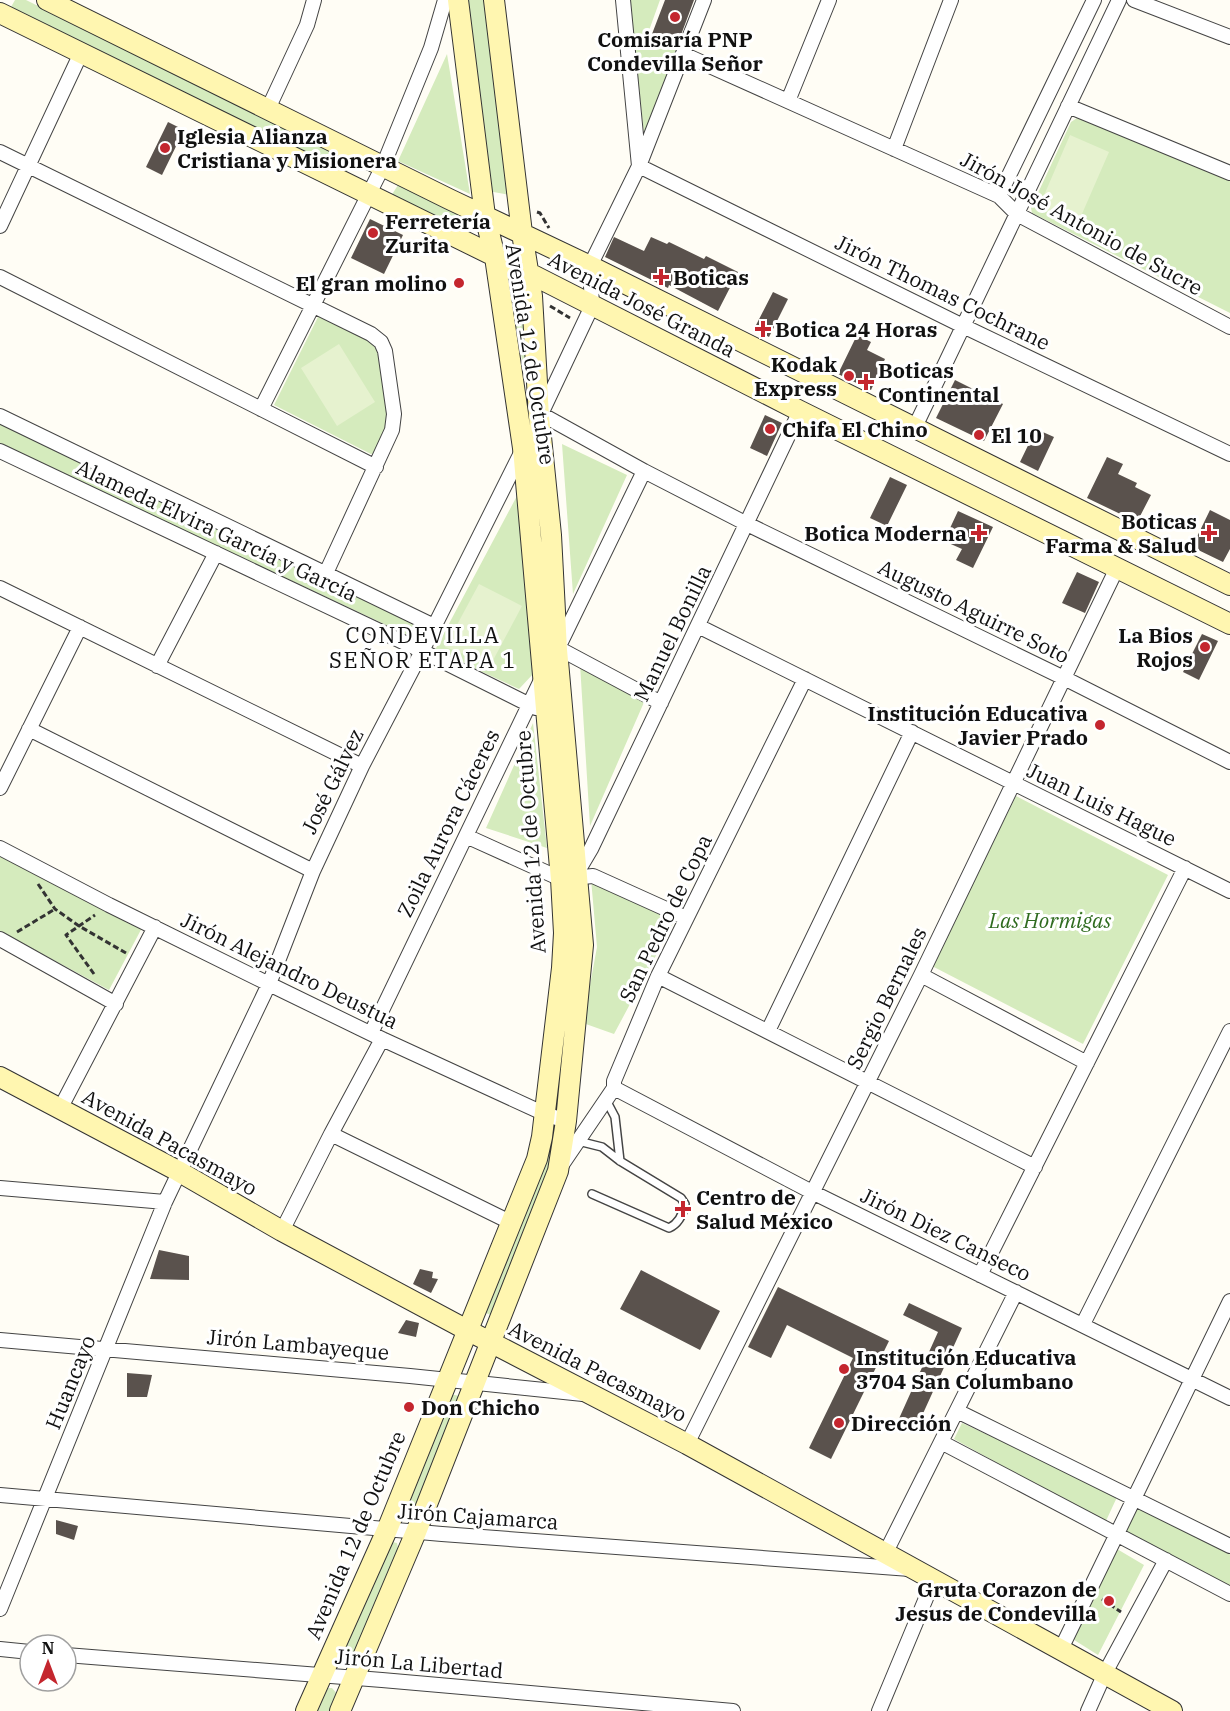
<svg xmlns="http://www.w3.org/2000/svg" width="1230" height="1711" font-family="'IBM Plex Serif',serif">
  <rect width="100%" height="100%" fill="#fffdf5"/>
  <path fill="#d5ebbd" d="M15 0H26L352 161 346 173 11 7Z
    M462 0H484L510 195 488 191Z
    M629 0H660L647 36 677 48 644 134Z
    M447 54 470 194 398 161Z
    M1077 118 1230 178V313L1032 213 1031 208 1071 122Z
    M398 185 461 216 458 229 391 196Z
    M510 290 523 294 531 391 527 389Z
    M319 315 370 339 381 354 389 423 378 453 371 454 274 405Z
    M0 423 419 624 414 638 0 444Z
    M562 444 627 475 573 594Z
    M518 494 534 673 519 689 435 650Z
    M580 664 645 700 590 826Z
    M533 723 547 848 486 828Z
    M1016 796 1168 875 1083 1044 932 966Z
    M0 853 144 924 109 990 0 931Z
    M591 879 676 918 614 1034 583 1023 597 947Z
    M552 1129 556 1132 553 1157 493 1316 481 1311Z
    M449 1394 460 1396 414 1510 403 1507Z
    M962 1423 1118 1495 1105 1523 954 1439Z
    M1137 1505 1230 1550V1587L1125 1532Z
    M392 1542 397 1543 398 1548 354 1656 342 1654Z
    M1117 1549 1144 1565 1098 1655 1071 1638Z
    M325 1688H332L338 1695 332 1711H315Z"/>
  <path fill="#e6f2cf" d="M1070 135 1109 152 1078 223 1039 207Z
    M339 344 375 402 337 426 301 368Z
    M479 584 522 606 491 664 445 647Z"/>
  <path fill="#5a524d" d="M665 0H694L678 43 652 34Z
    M168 122 184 130 162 175 146 167Z
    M370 219 403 235 384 274 351 258Z
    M614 237 644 251 651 237 667 244 669 242 704 259 706 256 738 272 718 311 669 285 668 288 605 257Z
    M773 292 788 299 769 337 754 329Z
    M857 335 871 342 867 350 885 359 871 390 838 374Z
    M955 380 1003 404 984 441 936 418Z
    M765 415 782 423 767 456 750 448Z
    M1036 429 1054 437 1038 471 1020 462Z
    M1107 457 1123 464 1118 474 1137 483 1135 487 1151 495 1137 522 1087 498Z
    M890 477 907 485 887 526 870 518Z
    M1210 510 1230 520V549L1223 562 1192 547Z
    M958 511 993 527 973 568 956 560 962 549 944 541Z
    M1077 572 1099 582 1085 613 1062 603Z
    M1202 634 1218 641 1199 680 1183 672Z
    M159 1250 189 1256V1280L150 1279Z
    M420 1269 433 1272 432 1278 438 1279 431 1293 413 1284Z
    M641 1270 720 1311 700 1350 620 1309Z
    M778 1287 889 1341 831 1459 809 1448 853 1358 787 1325 771 1358 748 1347Z
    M909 1303 962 1328 915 1431 897 1423 938 1332 903 1315Z
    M406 1320 419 1323 416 1337 398 1333Z
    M127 1373 152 1375 147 1397H127Z
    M56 1520 78 1526 74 1540 56 1534Z"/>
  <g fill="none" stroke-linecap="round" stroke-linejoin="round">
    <defs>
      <path id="lane" d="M606 1100 615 1117 620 1161
        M578 1141 602 1147 620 1161 681 1198 685 1204C683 1214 678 1224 669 1228L592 1194"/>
      <path id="street" d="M623 0 639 166 963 326 1230 454
        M1134 0 1230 37
        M683 54 999 196 1017 214 1230 327
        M788 101 829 0
        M1068 106 1230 173
        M268 109 307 25 314 0
        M894 149 951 0
        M0 152 371 334 381 342 385 351 394 414 392 430 326 573
        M999 196 1094 0
        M0 226 81 53
        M0 277 376 467
        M261 409 383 166 431 48 445 0
        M541 414 644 471 747 524 1064 678 1230 762
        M0 416 434 626
        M540 416 592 306 590 266 639 166 704 0
        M914 429 1119 0
        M0 451 422 651 536 708
        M0 588 362 766
        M698 626 1230 891
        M558 648 644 471
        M558 648 661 703
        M157 666 216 553
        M29 729 313 871
        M0 788 80 627
        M466 836 561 879 593 876 686 918
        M0 848 109 905 269 984 382 1039 545 1114 566 1121
        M578 871 591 849 800 411
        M0 939 116 1004
        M921 975 1087 1063
        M658 976 1035 1167
        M768 1031 912 732
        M371 1033 542 678
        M614 1088 812 1192 1230 1398
        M60 1109 155 927
        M331 1134 512 1223
        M561 1166 614 1088V1081L658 976 805 679
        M0 1188 165 1202
        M282 1231 331 1134 382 1039
        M980 1275 1185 868
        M1083 1324 1230 1031
        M0 1340 410 1376 583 1394
        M957 1411 1230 1546
        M941 1442 1230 1594
        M687 1444 921 975 1117 568
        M0 1495 442 1534 910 1569
        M886 1552 1016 1292
        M0 1609 165 1202 269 984 313 871 362 766 422 651 523 449
        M0 1649 30 1652
        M1061 1649 1230 1301
        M66 1655 382 1680 733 1711
        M879 1711 934 1579
        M1088 1711 1105 1673 1166 1560"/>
      <path id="secondary" d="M47 0 449 199 590 266 1230 585
        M0 13 529 273 800 411 1230 624
        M0 1077 178 1171 282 1231 467 1330 687 1444 1172 1711
        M306 1711 387 1530 537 1159 542 1137 562 968 564 933 561 879 523 448 495 257 485 216 458 0
        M340 1711 416 1532 558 1171 566 1121 583 945 557 650 551 535 539 417 532 296 522 233 494 0"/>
    </defs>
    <use href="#lane" stroke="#444" stroke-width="10"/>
    <use href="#street" stroke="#444" stroke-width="16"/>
    <use href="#secondary" stroke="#333" stroke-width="22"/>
    <path stroke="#333" stroke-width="3" stroke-dasharray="6 3" stroke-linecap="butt" d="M537 212 540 213 549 228
      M550 306 570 318
      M38 884 55 909 79 926 126 953
      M17 932 55 909
      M94 974 66 935 95 915
      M1102 1599 1121 1612"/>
    <use href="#lane" stroke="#fff" stroke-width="7"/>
    <use href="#street" stroke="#fff" stroke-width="14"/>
    <use href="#secondary" stroke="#fff6b0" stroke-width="20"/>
  </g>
  <g fill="#c4262e" stroke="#fff" stroke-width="2">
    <circle cx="675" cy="17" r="6"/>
    <circle cx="165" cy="148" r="6"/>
    <circle cx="373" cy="233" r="6"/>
    <path d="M658 268h6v6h6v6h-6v6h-6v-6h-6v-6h6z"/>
    <circle cx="459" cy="283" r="6"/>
    <path d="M760 320h6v6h6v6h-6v6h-6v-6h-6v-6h6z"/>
    <circle cx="849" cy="376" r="6"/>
    <path d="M863 373h6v6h6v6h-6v6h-6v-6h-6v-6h6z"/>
    <circle cx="770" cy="429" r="6"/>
    <circle cx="979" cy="435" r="6"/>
    <path d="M976 524h6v6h6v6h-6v6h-6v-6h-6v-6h6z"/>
    <path d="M1206 524h6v6h6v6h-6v6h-6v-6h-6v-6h6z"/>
    <circle cx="1205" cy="647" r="6"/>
    <circle cx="1100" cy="725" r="6"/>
    <path d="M680 1200h6v6h6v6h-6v6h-6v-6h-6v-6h6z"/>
    <circle cx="844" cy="1369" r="6"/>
    <circle cx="409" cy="1407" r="6"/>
    <circle cx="839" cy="1423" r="6"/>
    <circle cx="1109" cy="1601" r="6"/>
  </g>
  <g text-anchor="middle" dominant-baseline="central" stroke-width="6" stroke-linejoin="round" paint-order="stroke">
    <g font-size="21" font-weight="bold" fill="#111" stroke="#fff" text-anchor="start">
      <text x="675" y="39" text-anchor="middle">Comisaría PNP<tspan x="675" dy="24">Condevilla Señor</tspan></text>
      <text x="177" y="136">Iglesia Alianza<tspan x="177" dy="24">Cristiana y Misionera</tspan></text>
      <text x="385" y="221">Ferretería<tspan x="385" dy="24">Zurita</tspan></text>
      <text x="673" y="277">Boticas</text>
      <text x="447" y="283" text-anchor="end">El gran molino</text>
      <text x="775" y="329">Botica 24 Horas</text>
      <text x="837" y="364" text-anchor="end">Kodak<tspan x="837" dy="24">Express</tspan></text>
      <text x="878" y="370">Boticas<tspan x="878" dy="24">Continental</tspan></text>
      <text x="782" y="429">Chifa El Chino</text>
      <text x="991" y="435">El 10</text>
      <text x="1197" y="521" text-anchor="end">Boticas<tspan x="1197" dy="24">Farma &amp; Salud</tspan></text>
      <text x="967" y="533" text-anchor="end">Botica Moderna</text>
      <text x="1193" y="635" text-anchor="end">La Bios<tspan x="1193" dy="24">Rojos</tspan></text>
      <text x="1088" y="713" text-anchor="end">Institución Educativa<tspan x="1088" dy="24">Javier Prado</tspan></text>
      <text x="696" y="1197">Centro de<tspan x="696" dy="24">Salud México</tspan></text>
      <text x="856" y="1357">Institución Educativa<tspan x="856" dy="24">3704 San Columbano</tspan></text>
      <text x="421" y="1407">Don Chicho</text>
      <text x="851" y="1423">Dirección</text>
      <text x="1097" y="1589" text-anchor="end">Gruta Corazon de<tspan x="1097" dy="24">Jesus de Condevilla</tspan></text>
    </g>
    <g font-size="21" fill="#111" stroke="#fff">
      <text transform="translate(1082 223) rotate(29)">Jirón José Antonio de Sucre</text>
      <text transform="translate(943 292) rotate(26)">Jirón Thomas Cochrane</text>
      <text transform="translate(642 304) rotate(27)">Avenida José Granda</text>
      <text transform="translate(531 354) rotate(81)">Avenida 12 de Octubre</text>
      <text transform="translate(217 530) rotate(25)">Alameda Elvira García y García</text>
      <text transform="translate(974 611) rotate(26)">Augusto Aguirre Soto</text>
      <text transform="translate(672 633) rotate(-64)">Manuel Bonilla</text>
      <text transform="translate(332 781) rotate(-64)">José Gálvez</text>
      <text transform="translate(1102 804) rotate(26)">Juan Luis Hague</text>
      <text transform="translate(448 823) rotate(-64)">Zoila Aurora Cáceres</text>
      <text transform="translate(530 842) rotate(-94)">Avenida 12 de Octubre</text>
      <text transform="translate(665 918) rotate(-64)">San Pedro de Copa</text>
      <text transform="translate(290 970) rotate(26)">Jirón Alejandro Deustua</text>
      <text transform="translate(886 998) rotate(-64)">Sergio Bernales</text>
      <text transform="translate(170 1142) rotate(29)">Avenida Pacasmayo</text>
      <text transform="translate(946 1234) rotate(26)">Jirón Diez Canseco</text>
      <text transform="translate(298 1344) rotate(5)">Jirón Lambayeque</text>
      <text transform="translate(598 1371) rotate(27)">Avenida Pacasmayo</text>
      <text transform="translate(70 1382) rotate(-68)">Huancayo</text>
      <text transform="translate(478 1516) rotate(4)">Jirón Cajamarca</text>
      <text transform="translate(355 1535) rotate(-67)">Avenida 12 de Octubre</text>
      <text transform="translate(419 1663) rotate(5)">Jirón La Libertad</text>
    </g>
    <g font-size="21" font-style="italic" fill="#2f6b1f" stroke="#fff">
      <text x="1050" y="920">Las Hormigas</text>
    </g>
    <g font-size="22" letter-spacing="1.5" fill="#111" stroke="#fff">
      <text x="423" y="634">CONDEVILLA<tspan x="423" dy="25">SEÑOR ETAPA 1</tspan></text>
    </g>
  </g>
  <g transform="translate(48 1663)"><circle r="28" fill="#ffffff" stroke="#a0a0a0" stroke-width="1.5"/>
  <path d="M0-4.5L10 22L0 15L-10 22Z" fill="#c4262e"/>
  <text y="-9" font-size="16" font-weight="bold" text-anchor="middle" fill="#111111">N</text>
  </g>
</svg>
